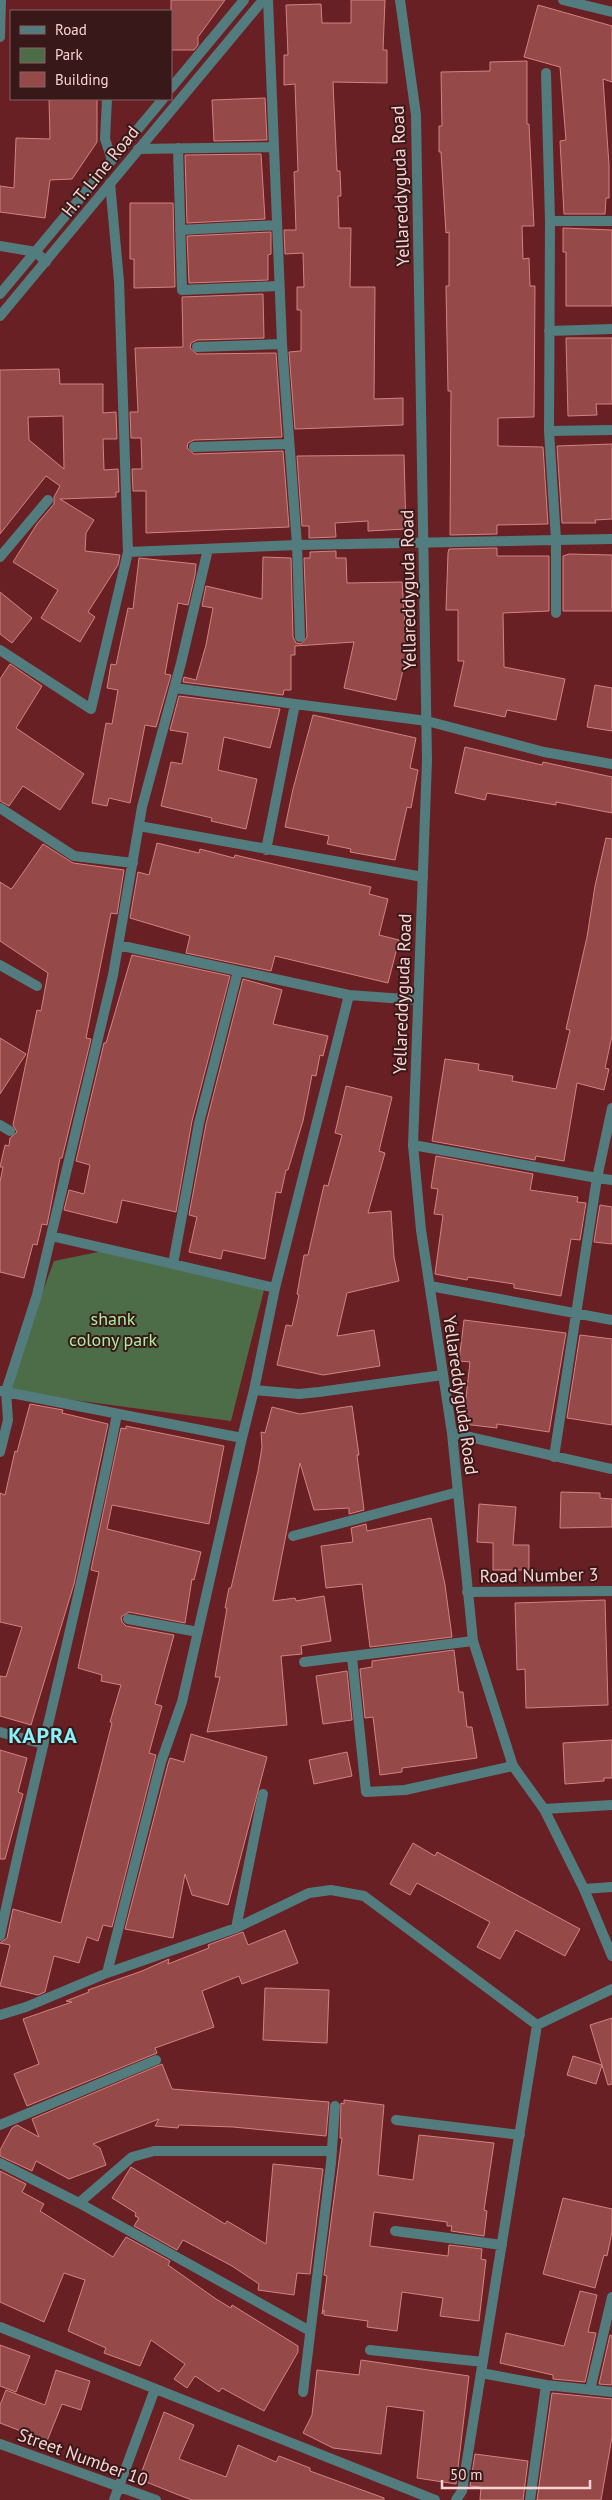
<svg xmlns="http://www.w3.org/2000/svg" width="612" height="2500" font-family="'PT Sans',sans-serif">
  <rect width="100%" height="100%" fill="#682024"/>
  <path fill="#4d6d48" d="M108 1250 265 1286 231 1421 6 1391 54 1261Z"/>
  <path fill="#954949" stroke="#d48280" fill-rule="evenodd" d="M171 0H225L198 37V45L194 50H171Z
    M351 0H385L383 50H387V83L333 82 337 171H340L341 196H338L339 228H351L350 287H375L374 399 403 398V425L295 429 289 352 301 351V310H297V287H304L303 253 285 254 284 230H296L294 172 298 171 295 84 284 85V55H288L286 5 321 4 322 23H351Z
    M538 5 612 26V82L603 79 609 165V198H606L605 214H564L560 141 566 140 560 67 524 57Z
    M527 61V124H529L534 226H522L523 259 529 258 530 286H535L534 417 498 418V446L543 447 548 524 497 525V534L450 535 451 391H448L446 286H449V232L446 233 441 152H439V126H442L441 72 490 71V62Z
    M265 98 267 140 214 141 212 100Z
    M49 99H97V142L72 179 50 180 45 218 0 212V186L14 188 16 138 50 139Z
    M261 154 265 219 187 223 185 155Z
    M130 203H173L175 287 134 288V259H130Z
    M563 228 612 230V306H566V252H563Z
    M271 232V254L268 255V280L189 283 187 236Z
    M263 294 264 338 197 340 191 343 190 348 197 354 276 353 282 437 194 440 188 443 187 448 194 454 283 451 289 527 146 533V491H133L132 469H142L141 438H131L130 412H138L135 348 183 347 182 297Z
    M566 338H612V404H596L597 415 568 416Z
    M59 369 60 384H103V413L116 412 117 439H103L104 470 118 469 119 492H116V497L60 499 94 520 86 533 85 551 120 555 118 565 88 612 95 617 80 642 41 618 58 590 13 562 37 524 54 504V497L60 486 46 476 0 534V370ZM63 416 64 469 29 440 28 417Z
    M612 444V519L595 520 596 523H562L557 446Z
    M404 455 406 529 368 531V521L335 523 336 537 309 538V526H302L297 456Z
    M497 548V556H549V611L503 613 504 667 565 679 556 720 507 710 505 717 454 706 464 661H458V610H446L448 553 449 549Z
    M336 551V558H346L347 583 402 582 407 653 396 700 344 688 354 642 295 646V655H291V690H284L283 695 183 682 184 677 196 680 206 645 213 608 202 606 206 586 262 599 263 557 291 558 293 637 296 643 301 644 307 637 304 558H310V552Z
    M569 554 612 555V611H563V556Z
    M139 558 196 564 195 575 188 605 178 603 165 674 171 675 156 727 145 725 130 803 109 798 107 806 92 803 106 723 112 724 118 690 107 688 111 664 116 665 128 608 133 609Z
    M0 592 32 618 12 643 0 634Z
    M10 664 42 686 16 728 84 774 60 810 23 786 9 806 0 801V679Z
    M595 685 612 688V731L587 727Z
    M179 696 280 709 270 748 224 737 218 770 257 779 246 829 211 821 212 818 161 806 171 762 182 764 188 733 170 730Z
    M313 715 416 738 410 768 418 770 411 808 407 807 395 860 350 852 351 849 327 844 329 836 285 827 293 789Z
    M465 747 542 765 543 762 612 777V813L556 802V805L487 793 485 800 455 793Z
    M606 838 612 839V1036L605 1068 609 1069 604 1090 577 1083 564 1161 536 1156 535 1160 432 1141 445 1059 479 1064 478 1070 513 1076 512 1081 556 1089 570 1030 566 1029 587 937 595 886Z
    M157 843 199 853 200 849 234 858 235 855 371 887 369 894 388 899 379 935 399 940 388 983 275 956 271 971 186 953 190 936 130 918 138 872 149 875Z
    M43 844 73 863 124 870 117 914 111 913 86 1038 91 1039 62 1158H60L47 1225 42 1224 37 1245 33 1244 24 1278 0 1272V1182L3 1167H0L5 1145 9 1146 10 1138 17 1132 13 1125 37 1010 41 1011 48 973 0 941V882L11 889 13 887Z
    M132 955 230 976 192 1121 176 1212 122 1200 117 1223 64 1210 69 1190 84 1194 90 1165 76 1161 104 1043H106Z
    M243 979 282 990 273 1024 328 1036 323 1056 320 1055 316 1076 312 1075 303 1121 288 1170H286L281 1193 276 1192 265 1259 223 1250 221 1259 189 1252 197 1217 189 1215 206 1124Z
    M0 1038 26 1054 0 1094Z
    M346 1086 392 1097 379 1151 385 1153 368 1213 391 1211 394 1257 399 1281 347 1293 337 1336 374 1330 380 1366 323 1375 277 1365 286 1325 292 1326 299 1295 297 1294 304 1255H308L324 1185 328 1186 342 1135 335 1133Z
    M436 1156 533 1174 530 1190 578 1197 577 1202 586 1203 580 1240 571 1239 561 1296 514 1288V1284L468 1277 467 1280 435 1274 443 1215 434 1214 438 1189 431 1188Z
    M600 1205 612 1207V1244L594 1242Z
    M464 1320 566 1333 549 1432 497 1424V1428L463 1424 470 1362 459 1361Z
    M580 1335 612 1339V1425L567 1418Z
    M30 1404 63 1410 62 1413 108 1424 74 1584 31 1725 0 1716V1676L6 1677 22 1627 0 1622V1493L5 1495 15 1451 17 1452Z
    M352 1406 359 1455H357L364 1510 349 1514V1508L314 1510 300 1463 273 1601 295 1598 296 1601 324 1596 331 1641 301 1646 302 1654 281 1656 287 1725 207 1732 220 1677H215L227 1608H225L229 1588H231L258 1471 262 1447 261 1432 265 1433 272 1407 300 1414Z
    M126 1426 224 1446 209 1524 112 1505 107 1529 201 1552 194 1580 192 1579 185 1623 129 1612 121 1617 122 1622 126 1626 174 1635 155 1704 162 1706 149 1753 156 1755 112 1927 103 1925 98 1941 87 1937 79 1963 54 1956 45 1992 38 1995 0 1986 10 1945 0 1943 7 1938 13 1909 61 1923 112 1723 110 1722 121 1685 101 1681 102 1675 78 1668 99 1572 91 1570 121 1428 126 1429Z
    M561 1492 600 1493V1498L612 1499V1527L560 1528Z
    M479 1504 516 1507 513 1545H529V1570H493V1543L477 1542Z
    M431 1518 445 1585 452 1637 370 1647 362 1584 326 1588 321 1546 353 1542 351 1528 366 1524 367 1531Z
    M605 1600 608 1705 526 1708 525 1669 517 1670 515 1603Z
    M454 1650 459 1692H463L467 1727H472L477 1758 402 1768V1772L380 1775 373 1717 365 1718 360 1669 372 1667V1661Z
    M347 1671 352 1720 323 1724 316 1676Z
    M191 1734 267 1757 228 1905 192 1895 185 1874 173 1938 125 1929 168 1764 170 1758 184 1762Z
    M612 1740V1778H604V1781L565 1784 563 1743Z
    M0 1750 27 1758 18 1792 23 1794 5 1859H0Z
    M347 1752 352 1776 314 1784 309 1760Z
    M413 1843 435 1856 437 1852 580 1929 565 1956 516 1930 500 1959 477 1947 490 1922 417 1883 410 1895 390 1884Z
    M285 1930 298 1963 242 1984 239 1976 202 1991 214 2027 155 2048 157 2053 27 2106 14 2074 39 2064 23 2019 72 2002 66 2001 89 1992 88 1990 142 1971 169 1959 168 1964 209 1948 208 1945 243 1932 248 1945Z
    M265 1988 329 1990 327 2043 263 2040Z
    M612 2018V2084L608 2085 590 2025Z
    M573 2056 602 2065 596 2084 567 2075Z
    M162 2064 172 2089 329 2102 326 2136 233 2127 179 2125 178 2128 155 2126 159 2119 93 2144 100 2148 106 2165 69 2179 36 2161 32 2171 0 2156V2150L12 2128 17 2125 39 2137 32 2119Z
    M344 2100 384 2105 378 2175 413 2180 419 2135 494 2143 484 2210 487 2211 484 2236 451 2231 452 2226H447V2222L374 2212 370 2244V2246L448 2256 449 2245 482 2249 481 2259 486 2260 479 2321 440 2316 443 2298 402 2292 397 2331 367 2327 368 2321 324 2315V2310L322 2314 327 2276 324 2275 342 2138H340L341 2103 344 2104Z
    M273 2164 323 2169 310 2274 297 2273 294 2295 258 2290 259 2284 232 2266 183 2240 177 2250 134 2226 139 2218 135 2216 136 2213 112 2198 131 2167 225 2224 227 2221 266 2244Z
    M0 2171 26 2184 22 2192 44 2204 40 2211 113 2257 126 2237 170 2261 168 2265 216 2299 231 2308 232 2305 298 2346V2352L264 2411 222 2388 219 2392 195 2376 187 2388 174 2379 185 2364 151 2340 140 2366 104 2353 106 2348 68 2331 85 2280 64 2273 44 2322 0 2302Z
    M563 2198 612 2209V2232L607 2256 604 2255 595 2288 543 2274Z
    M580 2291 597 2295 588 2332 596 2333 585 2382 553 2379V2375L500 2363 506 2333 564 2346Z
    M610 2335 612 2336V2385L599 2384Z
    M0 2345 30 2356 16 2392 0 2386Z
    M361 2360 469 2376 456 2484 417 2478 424 2411 387 2406 381 2454 333 2448 303 2433 312 2415 317 2370 359 2375Z
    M56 2370 90 2381 81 2410 62 2404 47 2441 0 2423V2405L6 2390 45 2405Z
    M552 2393 612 2399V2437L601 2500H537Z
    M164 2412 194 2425 179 2459 226 2477 238 2445 276 2462 279 2456 310 2468V2471L384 2498V2500H192L176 2494 139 2479Z
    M475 2454 528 2461 523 2500H480L481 2487 470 2486Z"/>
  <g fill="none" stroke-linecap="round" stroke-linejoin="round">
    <path stroke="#537c7f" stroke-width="10" d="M563 0 612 12
      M0 37 1 0
      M107 99 105 139 112 160
      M178 148 182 290 279 286
      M138 149 274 147
      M110 183 119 281 128 552 297 545 282 344 268 0
      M550 221H612
      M180 230 277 225
      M0 246 36 252 46 262
      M549 331 612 329
      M197 347 282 344
      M549 431 612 430
      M194 447 288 444
      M0 557 48 500
      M556 613V540L612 539
      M300 637 297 545 556 540 549 431 550 221 546 73
      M0 650 91 709 128 552
      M175 688 295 704
      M0 808 74 856 133 863
      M139 826 423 877
      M266 850 295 704 427 721 544 752 612 764
      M118 945 349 995 418 1000
      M0 965 37 986
      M238 971 199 1123 173 1264 275 1288 349 995
      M612 1108 597 1178 612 1180
      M0 1125 10 1131
      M413 1145 597 1178 554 1457
      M51 1236 173 1264
      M430 1286 612 1320
      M254 1390 275 1288
      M1 1391 242 1438 254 1390 299 1394 319 1392 443 1375
      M452 1433 612 1469
      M0 1452 8 1420 6 1391 37 1295 51 1236 113 975 142 807 181 663 208 549
      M293 1536 458 1492
      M467 1592 612 1591
      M128 1619 198 1632
      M352 1657 366 1792 405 1790 513 1766
      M304 1662 473 1641
      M0 1732 43 1744
      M544 1809 612 1805
      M584 1889 612 1887
      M236 1928 263 1794
      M0 1936C37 1762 83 1589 117 1414
      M107 1973 161 1762 182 1702 242 1438
      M0 2015 26 2007 107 1973 236 1928 309 1893 331 1890 364 1896 537 2025 612 1989
      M396 2120 520 2135
      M0 2125 156 2060
      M0 2163 79 2203 310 2331
      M79 2203 132 2157 154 2151H332
      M395 2231 502 2245
      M0 2327 435 2500
      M370 2350 483 2362
      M481 2373 546 2385
      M590 2390 612 2297
      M303 2392 331 2163 335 2106
      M0 2444 156 2500
      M114 2500 155 2389
      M456 2500 462 2491 537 2025
      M530 2500 546 2385 612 2392"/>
    <path stroke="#537c7f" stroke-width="10" d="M400 0 416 115 427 760 413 1145 421 1230 452 1433 473 1641 513 1766 544 1809 584 1889 612 1956
      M171 88 244 0
      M0 294 163 99
      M0 316 263 0"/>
  </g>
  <g text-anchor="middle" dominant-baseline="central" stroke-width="4" stroke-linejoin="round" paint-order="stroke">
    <g font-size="18" fill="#f9d4d3" stroke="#381818">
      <text transform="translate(100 171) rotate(-51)">H. T. Line Road</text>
      <text transform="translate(400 186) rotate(-92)">Yellareddyguda Road</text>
      <text transform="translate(408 590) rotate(-91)">Yellareddyguda Road</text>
      <text transform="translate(402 994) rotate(-88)">Yellareddyguda Road</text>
      <text transform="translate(461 1395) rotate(82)">Yellareddyguda Road</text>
      <text transform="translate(539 1575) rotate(-1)">Road Number 3</text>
      <text transform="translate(83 2457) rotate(20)">Street Number 10</text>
    </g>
    <g font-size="18" fill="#a9f09d" stroke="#381818">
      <text x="113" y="1318">shank<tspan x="113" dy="21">colony park</tspan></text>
    </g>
    <g font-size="22" font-weight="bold" letter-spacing="1" fill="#87f2f9" stroke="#381818">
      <text x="43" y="1735">KAPRA</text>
    </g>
  </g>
  <rect x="10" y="10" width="162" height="90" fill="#381818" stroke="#856363"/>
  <rect x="20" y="26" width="25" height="8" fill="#537c7f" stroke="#856363"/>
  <text x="55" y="35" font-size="15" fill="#f9d4d3">Road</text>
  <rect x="20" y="48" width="25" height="15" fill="#4d6d48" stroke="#856363"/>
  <text x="55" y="60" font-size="15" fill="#f9d4d3">Park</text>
  <rect x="20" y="72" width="25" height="15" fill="#954949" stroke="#856363"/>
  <text x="55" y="85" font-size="15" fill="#f9d4d3">Building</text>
  <path d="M442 2480v8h148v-8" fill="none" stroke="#f9d4d3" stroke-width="2.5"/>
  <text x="450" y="2480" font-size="15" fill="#f9d4d3" stroke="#381818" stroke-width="4" paint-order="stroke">50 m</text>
</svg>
